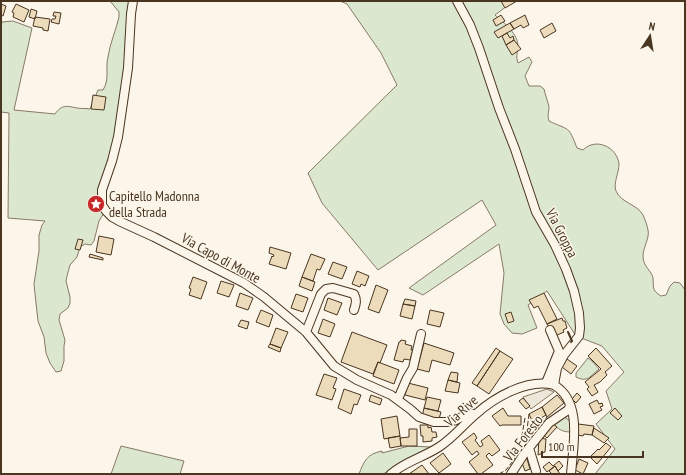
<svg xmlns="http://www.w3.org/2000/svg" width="686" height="475" font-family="'PT Sans Narrow',sans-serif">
  <rect width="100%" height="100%" fill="#fbf6e9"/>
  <path fill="#dce7d0" stroke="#887966" d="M110 1H132L127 77 104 185V213L99 221 94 241 91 245 85 244 80 247 77 257 70 265 67 276 66 281 70 297V303L68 308 60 314 59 320 65 340 64 346V361L61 371 56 372 50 363 46 353 44 337 38 321 35 294 34 284 39 251V235L42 225 45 221 8 218 9 113 1 112V26L2 22 13 21 32 28 14 110 55 114C62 104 67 106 77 108 82 109 86 108 90 109L98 90H103C110 79 105 69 108 57 110 43 116 30 119 17V12Z
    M340 1H504L507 6 495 15C504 23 519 34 518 48 517 54 516 57 518 63L529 57 532 62C530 67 527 71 525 76L529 86H540L544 89C545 94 548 102 549 107 549 112 547 115 549 121 570 131 568 125 577 148L583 150C596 137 617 147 619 164 619 173 613 183 616 191 621 203 637 204 643 215 645 219 647 225 648 230 650 237 643 248 643 256 643 267 652 271 653 278 654 287 651 290 661 296L666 295 670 286 674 282 680 283 685 290V474H595L615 449 596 424 612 409 606 391 624 372 602 346 576 336 547 291 528 305 537 328 522 334 512 333 504 324 500 314 504 273 499 244 423 295 409 288 496 225 482 200 378 270 322 203 308 173 397 85 381 53 347 4Z
    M588 358 592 361 599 369C590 376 588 383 576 377V373Z
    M563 417 566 418 571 422V432C562 432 558 429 552 423Z
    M121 446 184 461 180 474H111Z
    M409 446 431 447 383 474H359C364 461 367 454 382 451V453Z"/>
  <path fill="#ede7d9" stroke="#887966" d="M547 389 554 392 531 409 523 397Z"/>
  <path fill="#ecdcbc" stroke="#4a3520" d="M501 1H517L505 8Z
    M1 4 6 6 3 16 1 15Z
    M16 4 29 10 24 22 13 17 14 13 12 12Z
    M31 9 37 11 35 19 29 17Z
    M54 12 61 13 59 24 51 22 52 19H55L56 16H53Z
    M501 15 505 21 496 26 493 20Z
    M525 15 529 25 523 28 521 25 514 29 510 23Z
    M35 17 50 19 48 31 43 30V28L33 26Z
    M510 23 514 29 498 38 494 32Z
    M552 23 556 31 544 38 540 30Z
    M507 33 510 38 513 36 514 40 506 45 502 36Z
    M514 40 521 49 512 55 506 45Z
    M93 95 106 97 104 110 91 109Z
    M99 236 114 239 111 255 96 252Z
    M78 239 83 240 80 250 75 249Z
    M270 247 291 253 286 269 269 264 272 256 273 257 274 255 269 253Z
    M90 254 103 258V260L89 257Z
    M311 254 325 259 320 270 317 269 313 281 302 277Z
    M333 262 347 267 342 279 328 274Z
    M357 271 369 276 365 286 361 284 360 287 352 284Z
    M193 277 207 282 201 299 189 295 191 289 189 288Z
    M302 277 315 282 312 291 299 286Z
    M221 281 234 285 229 297 217 293Z
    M376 285 388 290 379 313 368 309Z
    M240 293 253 298 248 310 236 306Z
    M544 293 557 319 547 324 538 306 534 308 529 300Z
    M296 294 308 298 303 312 291 308Z
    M328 298 342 303 337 315 324 310Z
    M405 299 416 301 415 306 403 304Z
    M403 304 415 306 412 319 400 316Z
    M261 310 273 315 269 327 256 322Z
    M430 310 444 313 440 327 427 324Z
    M511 312 514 321 508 323 505 314Z
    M562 318 563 321H565L567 328 563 330 564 332 555 336 550 326 549 327 547 324Z
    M323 319 335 324 330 337 318 333Z
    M241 320 249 322 247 329 238 326Z
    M276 328 288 332 281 348 270 344Z
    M352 332 387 345 380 363 378 362 373 374 341 362Z
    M401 340 406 341 405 344 412 346 411 350H413L410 360 404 359 403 362 394 360 399 342H400Z
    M424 343 454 353 450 365 432 360 429 372 417 369Z
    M270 344 281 348 280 352 268 347Z
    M496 348 500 351 477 386 472 383Z
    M596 348 612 366 605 372 607 375 600 382 594 385 598 392 592 396 587 389 589 387 585 382 601 369 588 356Z
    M500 351 513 359 489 394 477 386Z
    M567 359 577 366 571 374 562 367Z
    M378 362 399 370 394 384 373 376Z
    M451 372 458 373 457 382 448 380Z
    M324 374 337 378 333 388 336 389 332 400 316 395Z
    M448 380 460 383 458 393 445 391Z
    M408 383 428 388 425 400 405 395Z
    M344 389 361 395 357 405 354 404 351 414 338 408Z
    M577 393 581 397 576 403 572 399Z
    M371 395 382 399 380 405 369 401Z
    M557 395 564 403 547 417 542 407Z
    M427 397 441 400 438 411 424 408Z
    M523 398 530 406 526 409 519 401Z
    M597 400 599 404 602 403 603 406 600 407 602 410 594 414 589 404Z
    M542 407 546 415 533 423 529 414Z
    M424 408 441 412 439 419 422 417Z
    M503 408 508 416H521V425H502L500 426 492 416Z
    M615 408 622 416 618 420 610 413Z
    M397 416 400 436 384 439 381 419Z
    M552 423 557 427 547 438 542 434Z
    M578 424 594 426 592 435 584 434 583 436 578 435Z
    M420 425H428V428L431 427 432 432H436L437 437 432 438V441L423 442V436H421Z
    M594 428 609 438 604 443 592 435Z
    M409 429H417V446H401L400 438 409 437Z
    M474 433 477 438 475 440 480 447 483 445 481 441 489 435 500 450 492 456 489 453 486 456 493 465 481 474H478L469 462 479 454 477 451 472 455 462 442Z
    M400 436 401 446 390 448 388 438Z
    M539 438 546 439 545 452 538 455Z
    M606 443 611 447 597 464 590 457 598 449 599 450Z
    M443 453 451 464 439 473 430 463Z
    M527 459 530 469 525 471 521 460Z
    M579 459 588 463 583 474 575 470Z
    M559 461 563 466 558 471 555 466 547 472 543 467 549 462 553 466Z
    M422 465 429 474H409Z
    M555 466 558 471 560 474H552L549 471Z"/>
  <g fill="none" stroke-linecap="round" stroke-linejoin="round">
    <defs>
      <path id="minor" d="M133 1 131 14 128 68 118 137 112 161 102 190V205L106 211 112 217 119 221 154 237 244 283 264 297 306 332 334 366 357 380 391 395 410 409 419 417 434 422H446L456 420 467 414 471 413 475 415
        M457 1 470 25 479 48 499 108 515 149 536 212 555 245 566 269 574 291 579 313 580 328 579 336 564 355 557 368 554 385C583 402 573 446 571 474
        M306 332 321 294 326 289 333 288 354 294C357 300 356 304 354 310
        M546 383 559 351 550 330
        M398 399 407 378 413 368 421 334
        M529 448 536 471
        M391 474C404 462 424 457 439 447 453 438 463 425 476 414 495 397 528 378 554 385
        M511 474 524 454 549 423 568 410 570 406 569 402"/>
    </defs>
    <use href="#minor" stroke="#4a3520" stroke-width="10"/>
    <use href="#minor" stroke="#fbf6e9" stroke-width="8"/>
    <path stroke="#4a3520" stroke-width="1" stroke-dasharray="5 2" stroke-linecap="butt" d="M529 414 526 438 528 441 547 417
      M499 474 506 470 526 444 522 435 525 418"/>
    <path stroke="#4a3520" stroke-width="2" d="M568 332 572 341 571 342"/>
  </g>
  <defs>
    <symbol id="sight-disc" viewBox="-11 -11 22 22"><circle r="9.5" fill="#c62828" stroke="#fbf6e9"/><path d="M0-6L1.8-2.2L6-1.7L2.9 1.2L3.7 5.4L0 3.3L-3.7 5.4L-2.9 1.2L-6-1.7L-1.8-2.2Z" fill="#fff"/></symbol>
  </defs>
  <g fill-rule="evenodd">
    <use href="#sight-disc" x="86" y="194" width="20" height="20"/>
  </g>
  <g text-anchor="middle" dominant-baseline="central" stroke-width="3" stroke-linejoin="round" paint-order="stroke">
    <g font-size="14" fill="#4a3520" stroke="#fbf6e9" text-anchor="start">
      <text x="109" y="196">Capitello Madonna<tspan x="109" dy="16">della Strada</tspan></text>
    </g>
    <g font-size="14" fill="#4a3520" stroke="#fbf6e9">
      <text transform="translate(562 233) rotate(63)">Via Groppa</text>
      <text transform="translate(221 258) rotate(29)">Via Capo di Monte</text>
      <text transform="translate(461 411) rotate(-42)">Via Rive</text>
      <text transform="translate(523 438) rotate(-52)">Via Foresto</text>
    </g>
  </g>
  <rect width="686" height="475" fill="none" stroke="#4a3520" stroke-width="4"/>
  <g transform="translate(650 36) rotate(12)" stroke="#fbf6e9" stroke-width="3" paint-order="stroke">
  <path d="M0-3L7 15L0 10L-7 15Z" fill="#4a3520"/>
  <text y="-6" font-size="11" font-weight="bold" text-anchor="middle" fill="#4a3520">N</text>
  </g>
  <path d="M542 451v6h101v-6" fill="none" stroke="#4a3520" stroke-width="2"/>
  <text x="548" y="451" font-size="12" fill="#4a3520" stroke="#fbf6e9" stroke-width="3" paint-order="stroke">100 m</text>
</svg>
